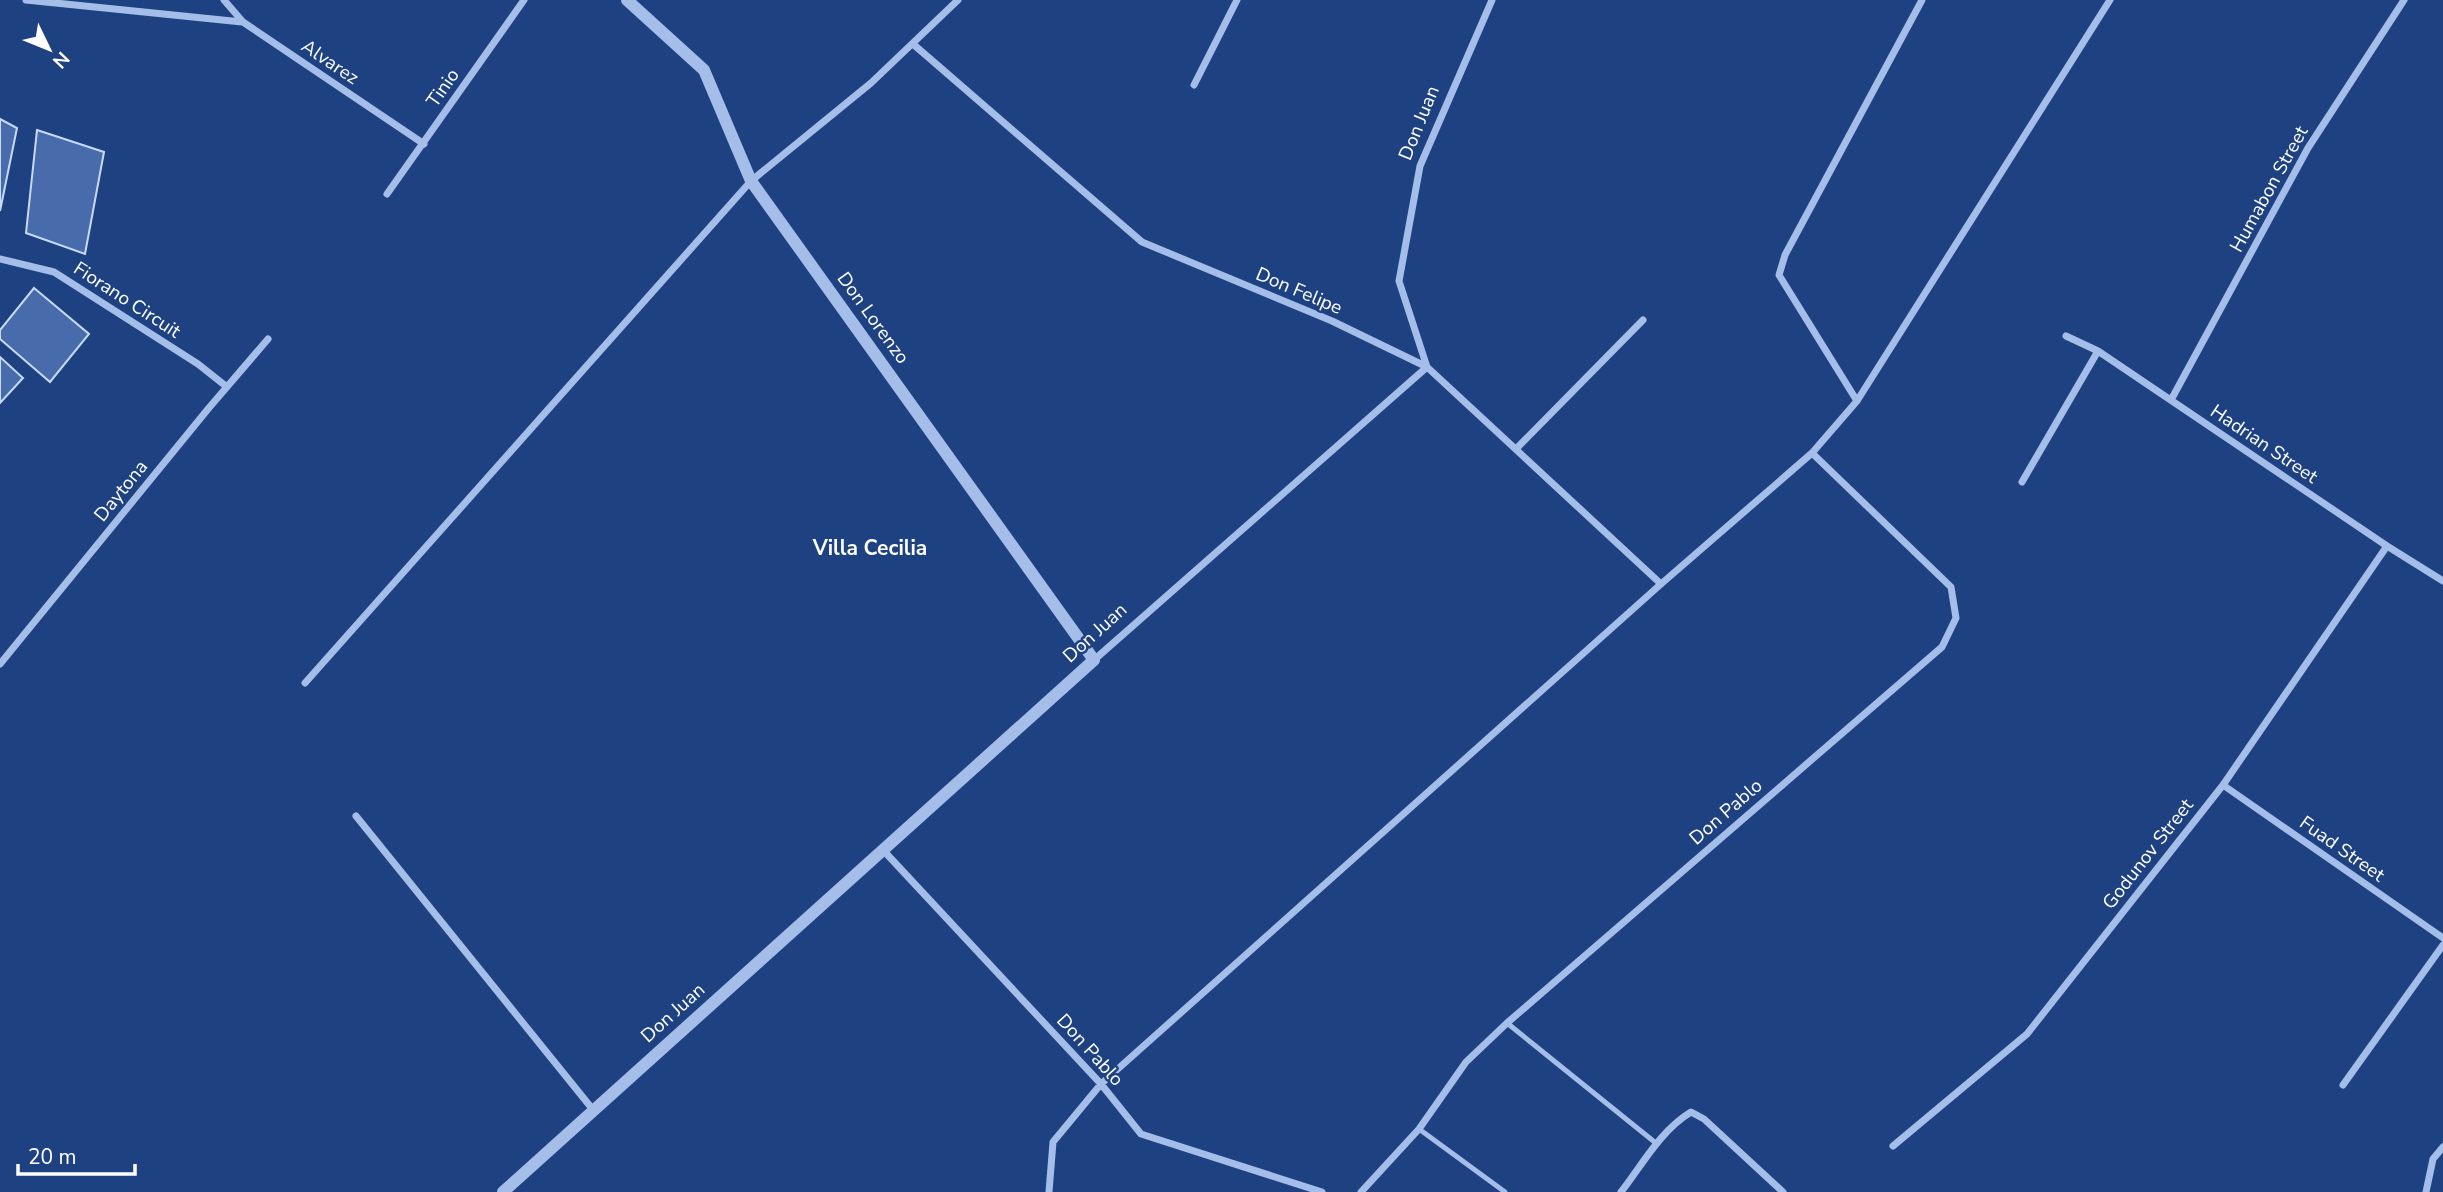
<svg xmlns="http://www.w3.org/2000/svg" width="2443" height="1192" font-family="'Nunito Sans',sans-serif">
  <rect width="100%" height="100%" fill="#1e4281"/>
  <path fill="#476bab" stroke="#c8daf7" stroke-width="2" d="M0 119 17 128 0 211Z
    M37 130 104 152 85 254 26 233Z
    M34 288 89 334 50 382 0 339V330Z
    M0 357 23 378 0 403Z"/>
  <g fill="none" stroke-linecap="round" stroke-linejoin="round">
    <path stroke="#a4bee9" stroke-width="5" d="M1507 1023 1657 1144
      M1419 1129 1505 1192"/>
    <path stroke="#a4bee9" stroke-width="7" d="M26 0 242 22
      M224 0 243 22 424 144
      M913 44 1142 242 1332 321 1427 367 1661 584
      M1194 85 1237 0
      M387 194 524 0
      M0 259 54 272 198 364 227 387
      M2066 336 2098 351 2387 546 2443 581
      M1427 367 1399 281 1420 166 1492 0
      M2171 400 2308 148 2404 0
      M1857 401 1779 275 1785 255 1922 0
      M1516 449 1643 320
      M2022 482 2098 351
      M1094 660 1427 367
      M0 664 208 409 268 339
      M305 683 751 181 871 83 958 0
      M2223 785 2443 938
      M356 816 594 1111
      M883 850 1101 1084 1141 1134 1322 1192
      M2343 1085 2443 945
      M1893 1146 2027 1034 2223 785 2387 546
      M1049 1192 1053 1142 1101 1084 1661 584 1812 453 1857 401 2110 0
      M1361 1192 1419 1129 1466 1062 1507 1023 1942 647 1956 618 1951 587 1812 453
      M1621 1192C1642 1165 1661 1130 1691 1112L1704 1119 1783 1192
      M2426 1192 2433 1159 2443 1147"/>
    <path stroke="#a4bee9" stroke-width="12" d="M503 1192 1094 660 751 181 704 70 627 0"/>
  </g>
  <g text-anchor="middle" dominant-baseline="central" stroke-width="5" stroke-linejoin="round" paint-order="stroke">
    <g font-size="19" fill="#fff" stroke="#1e4281">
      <text transform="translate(330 62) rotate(34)">Alvarez</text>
      <text transform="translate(443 88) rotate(-55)">Tinio</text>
      <text transform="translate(1419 123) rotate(-68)">Don Juan</text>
      <text transform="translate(2269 189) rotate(-61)">Humabon Street</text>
      <text transform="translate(1299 291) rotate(23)">Don Felipe</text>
      <text transform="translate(127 300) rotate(33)">Fiorano Circuit</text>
      <text transform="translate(873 318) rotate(54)">Don Lorenzo</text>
      <text transform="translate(2264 444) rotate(34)">Hadrian Street</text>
      <text transform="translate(121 491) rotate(-51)">Daytona</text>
      <text transform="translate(1095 633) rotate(-42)">Don Juan</text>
      <text transform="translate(1726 812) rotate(-41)">Don Pablo</text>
      <text transform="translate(2342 849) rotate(35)">Fuad Street</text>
      <text transform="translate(2148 854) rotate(-52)">Godunov Street</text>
      <text transform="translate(673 1013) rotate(-42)">Don Juan</text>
      <text transform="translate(1090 1050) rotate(48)">Don Pablo</text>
    </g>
    <g font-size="21" font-weight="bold" fill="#fff" stroke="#1e4281">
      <text x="870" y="548">Villa Cecilia</text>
    </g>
  </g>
  <g transform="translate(49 49) rotate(133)" stroke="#1e4281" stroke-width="5" paint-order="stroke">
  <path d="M0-5L12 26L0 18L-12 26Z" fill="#ffffff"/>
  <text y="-10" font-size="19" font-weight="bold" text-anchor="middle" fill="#ffffff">N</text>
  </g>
  <path d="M18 1164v10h117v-10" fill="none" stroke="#ffffff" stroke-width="3.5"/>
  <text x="28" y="1164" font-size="21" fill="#ffffff" stroke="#1e4281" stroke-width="5" paint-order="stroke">20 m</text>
</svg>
